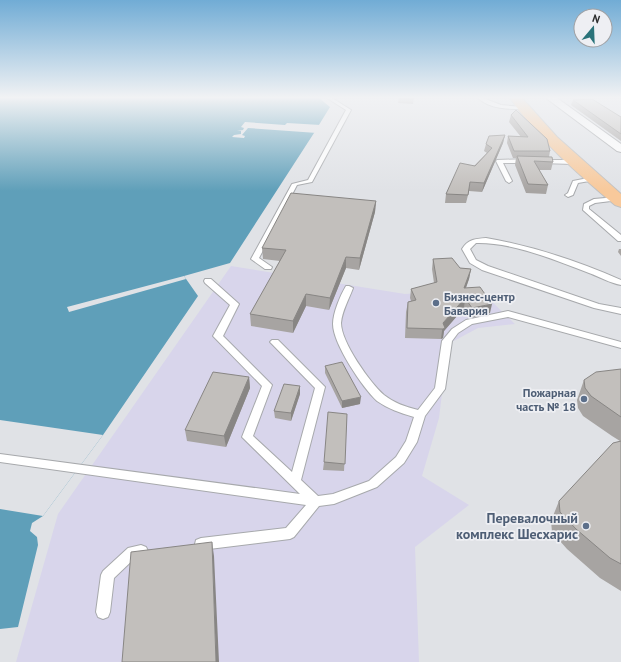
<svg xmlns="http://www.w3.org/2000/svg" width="621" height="662" font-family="'PT Sans',sans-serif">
  <rect width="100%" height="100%" fill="#e0e2e6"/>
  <path fill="#d8d5eb" d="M231 266 405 294 479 289 515 324 478 328 448 344 439 418 422 476 469 505 415 547 419 662H16L58 514Z"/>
  <path fill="#5f9fb9" d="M0 98H319L330 107 314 133 230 263 184 276 198 296 103 435 43 516 32 523 30 531 37 537 38 545 18 627 0 629Z"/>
  <path fill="#e0e2e6" d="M245 122 285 125 287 123 321 125 317 133 248 128 242 135 245 136 244 138 232 137 234 135 241 134V131H237L243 130 244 128 241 127Z
    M184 276 186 279 69 312 67 307Z
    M0 420 103 435 43 516 0 509Z"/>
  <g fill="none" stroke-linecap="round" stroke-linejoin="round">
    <defs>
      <path id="lane" d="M327 98H332L351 110 312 182 297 185 259 258 272 267 271 269H265L251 259 292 184 308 180 346 110Z
        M478 98H483L501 105 523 107 525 108 523 109C507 109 490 109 478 98Z
        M497 160 528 159 531 161 528 163H503L512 181 509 183 506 181 496 161Z
        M543 160H573L576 162 573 164 541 163 540 162Z
        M593 177 596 179 595 180 578 183 573 195 568 197 565 195 568 193 573 181Z
        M617 197 620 199 619 200 595 203 589 206V209L621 235V241H618L583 210 584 204 594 199Z
        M486 238C532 246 578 261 621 280V285C610 283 600 277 589 273 555 260 512 242 476 243L470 249 476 260 488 266 599 304 621 308V314L594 308 482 270 470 263 462 249C468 239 475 239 486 238Z
        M205 279H211L239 304 223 336 272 385 253 436 292 472 315 388 272 344 270 342 272 340H278L325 387 301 480 318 496 333 494 369 481 396 457 406 441 414 417C401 413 388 409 377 401 363 388 333 344 333 324 333 313 340 296 346 286H349L353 288C349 299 342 311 341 323 341 342 370 383 384 395 394 403 406 407 418 410L435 388 442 341 452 329 466 320 508 311 621 342V348L508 317 472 324 458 333 452 341 445 389 425 416 417 442 404 463 377 487 334 504 319 506 294 537 290 539 201 550 196 548 195 544 196 540 201 538 286 528 306 505 0 462V454L300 494 242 437 262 386 213 336 230 305 205 283 204 281Z
        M141 545 146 547 148 551 146 555 136 557 114 578 110 612 108 617 103 619 98 617 96 612 101 575 103 571 128 548Z"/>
      <path id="street" d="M546 98H557L621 144V152L617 151Z"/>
      <path id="highway" d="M510 98H522L557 137 621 194V207L615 205C577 173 539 140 510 98Z"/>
    </defs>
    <use href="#lane" stroke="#a7a9ac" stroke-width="2"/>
    <use href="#street" stroke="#a7a9ac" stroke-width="2"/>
    <use href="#highway" stroke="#c0c0c0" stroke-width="2"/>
    <use href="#lane" fill="#fff" fill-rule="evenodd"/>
    <use href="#street" fill="#fff" fill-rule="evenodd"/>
    <use href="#highway" fill="#f8c99b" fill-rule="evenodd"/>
  </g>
  <path fill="#a7a4a2" d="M399 98H414L413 104 398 103Z
    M573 100 621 117V141L571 105Z
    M511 115 550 151 549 157 553 162 551 170H539L548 185 546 194 526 193 515 165 516 158H513L507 143 508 136 521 137 509 122Z
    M505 135 503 143 482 192 469 191 466 203H445L446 194 487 153 484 151 486 144Z
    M376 201 375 212 359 270 346 268 329 310 306 306 293 333 251 326 250 314 280 261 263 259 262 248Z
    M619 249H621V256L618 252Z
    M433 259 460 268 471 269 469 279 466 288 490 313 470 318 464 308 444 331 443 338 441 339 405 338 406 312 408 302 411 301 410 298 411 289 434 283 432 269Z
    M325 366 360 404 342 408 325 373Z
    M621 369V591L600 578 567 549 552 532 551 521 559 501 620 441 612 436 583 416 578 408 577 400 584 380Z
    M249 377 250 388 226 447 187 441 185 430Z
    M300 386V394L291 421 275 418 274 411Z
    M347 414 344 471 323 470 324 462Z"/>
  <path fill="#888684" d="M505 135 503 143 482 192 484 183Z
    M376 201 375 212 359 270 360 258Z
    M346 257V268L329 310 330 298Z
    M471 269 469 279 462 298 464 288Z
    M306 294V306L293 333V321Z
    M465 298 464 308 444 331 443 338 441 339 443 323Z
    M492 304 490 313 470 318 472 308Z
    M249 377 250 388 226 447 224 436Z
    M300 386V394L291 421V413Z
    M361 397 360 404 342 408V401Z
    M212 542 214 556 219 662H216Z"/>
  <path fill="#c2bfbc" stroke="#888684" d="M399 98H414L413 99Z
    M592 99 621 117V134L573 100Z
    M516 110 547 139 550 151H514L508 136 528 137 511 115Z
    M505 135 484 183 470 182 468 195 446 194 460 163 475 166 492 148 486 144 489 136Z
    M517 156 552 157 553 162 534 161 548 185 528 184Z
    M291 193 376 201 360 258 346 257 330 298 306 294 293 321 250 314 286 250 262 248Z
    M452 258 460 268 471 269 464 288 480 287 492 304 472 308 465 298 443 323 445 328 443 329 407 328 408 302 416 300 411 289 437 282 433 259Z
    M342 362 361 397 342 401 325 366Z
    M621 369V417L591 396 585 388 584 380 596 372Z
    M213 372 249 377 224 436 185 430Z
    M284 384 300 386 291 413 274 411Z
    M328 412 347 414 345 464 324 462Z
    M621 441V564L610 558 576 529 560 512 559 501 613 443Z
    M212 542 216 662H122L131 552Z"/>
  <linearGradient id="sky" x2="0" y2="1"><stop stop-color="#71acd5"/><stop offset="0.51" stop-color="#f1f2f4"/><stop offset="1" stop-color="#f1f2f4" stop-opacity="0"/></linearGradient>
  <rect width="621" height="191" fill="url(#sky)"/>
  <g fill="#5c6f8a" stroke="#eeeff3" stroke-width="1.5">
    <circle cx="436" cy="303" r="4"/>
    <circle cx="584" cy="399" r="4"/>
    <circle cx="586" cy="526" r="4"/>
  </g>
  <g text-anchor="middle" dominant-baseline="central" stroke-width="3.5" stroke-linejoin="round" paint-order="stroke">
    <g font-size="12" font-weight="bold" fill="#4e5e75" stroke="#eeeff3" text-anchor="start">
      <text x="444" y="296">Бизнес-центр<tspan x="444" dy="14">Бавария</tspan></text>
      <text x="576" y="392" text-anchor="end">Пожарная<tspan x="576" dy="14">часть № 18</tspan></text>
    </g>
    <g font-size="14" font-weight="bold" fill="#4e5e75" stroke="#eeeff3" text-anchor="end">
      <text x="578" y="518">Перевалочный<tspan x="578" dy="16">комплекс Шесхарис</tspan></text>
    </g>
  </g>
  <g transform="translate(593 28) rotate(19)"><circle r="19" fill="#eeeff3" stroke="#a0a1a4"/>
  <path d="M0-3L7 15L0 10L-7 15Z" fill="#2a737a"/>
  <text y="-6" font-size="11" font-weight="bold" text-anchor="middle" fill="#2c2d2e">N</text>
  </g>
</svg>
